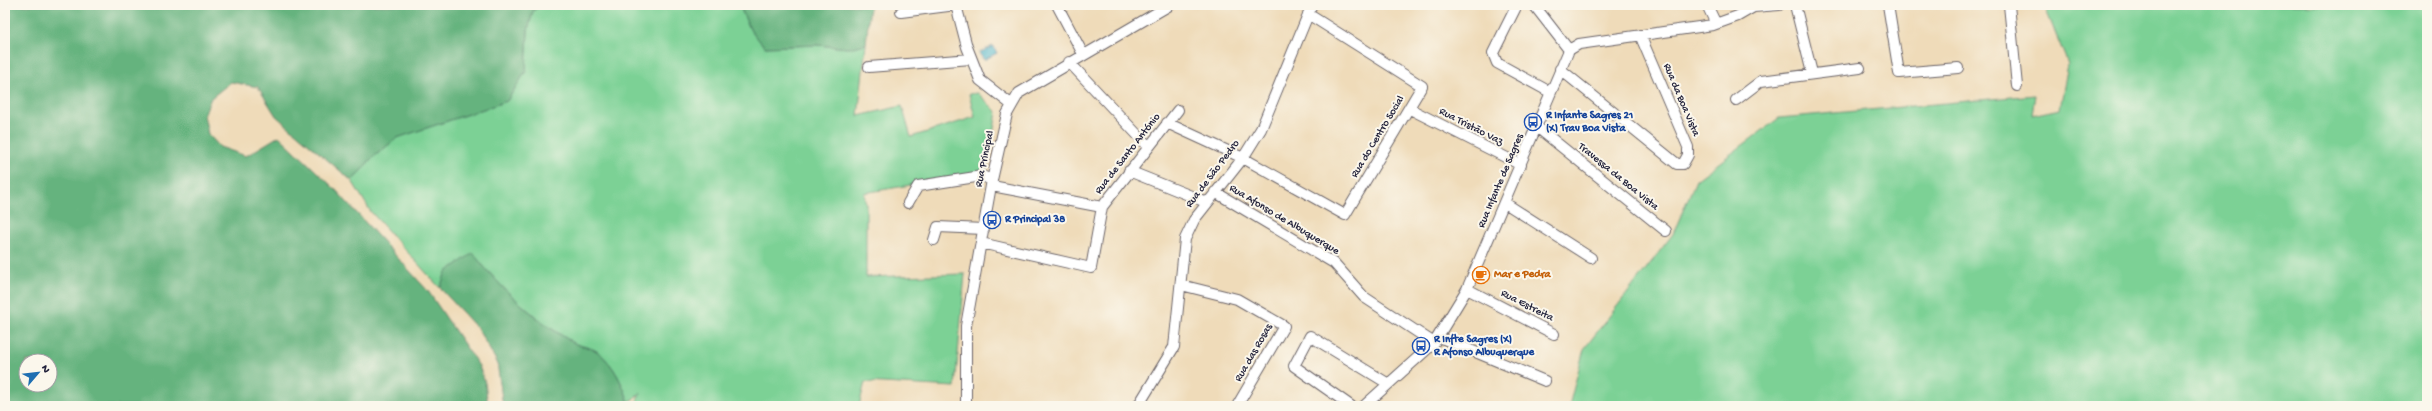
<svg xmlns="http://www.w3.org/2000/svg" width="2432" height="411" font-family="'Gochi Hand',sans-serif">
  <rect width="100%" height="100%" fill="#fbf7ec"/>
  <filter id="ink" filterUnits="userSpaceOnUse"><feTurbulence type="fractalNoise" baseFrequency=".025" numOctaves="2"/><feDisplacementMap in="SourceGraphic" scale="8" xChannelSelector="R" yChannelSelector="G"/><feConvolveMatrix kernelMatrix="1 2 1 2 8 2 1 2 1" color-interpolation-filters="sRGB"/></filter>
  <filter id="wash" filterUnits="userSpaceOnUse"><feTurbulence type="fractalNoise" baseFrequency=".012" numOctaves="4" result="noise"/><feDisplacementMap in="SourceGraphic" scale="16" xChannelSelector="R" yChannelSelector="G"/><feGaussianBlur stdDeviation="0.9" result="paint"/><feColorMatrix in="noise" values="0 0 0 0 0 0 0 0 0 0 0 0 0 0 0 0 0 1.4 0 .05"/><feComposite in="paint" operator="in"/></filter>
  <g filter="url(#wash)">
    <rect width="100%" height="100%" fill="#efdbb9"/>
    <path fill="#7cd195" stroke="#4f7a68" d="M540 5H739L751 31 765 47 817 45 848 48 866 44 858 116 902 106 911 137 975 117 969 94 978 93 997 112 986 172 864 193 866 205V277L965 274 955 387 865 382 859 406H634L641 393 629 402C622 384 615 366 599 353 593 347 581 347 574 343 536 321 500 287 473 254L446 272 440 288 371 212 352 181 371 159 397 138 507 101 526 71 528 30 533 11Z
      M2044 5H2427V406H1569L1584 349 1673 234 1696 180 1779 118 2035 95 2032 115 2060 109 2068 64Z"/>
    <path fill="#65b37e" stroke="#446a5c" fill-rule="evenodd" d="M5 5H540L533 11 528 30 526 71 507 101 397 138 371 159 352 181 276 116 258 87 231 82 211 98 204 115 208 134 220 147 246 156 279 136 335 189 428 291 479 366 485 383 488 406H5ZM26 361H50V385H26Z
      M739 5H870L866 44 848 48 817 45 765 47 751 31Z
      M473 253C499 287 536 321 574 343 581 347 593 347 599 353 615 366 622 384 629 402L618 406H503L497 362 477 328 440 288 446 272Z"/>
    <path fill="#49b2c7" stroke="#366a81" d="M993 46 997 53 984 60 979 53Z"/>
  </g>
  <g filter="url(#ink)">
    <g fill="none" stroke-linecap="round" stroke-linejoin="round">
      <defs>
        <path id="minor" d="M1057 5 1083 54
          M1517 5 1493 53 1497 63 1550 92
          M1534 5 1569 50
          M1707 5 1716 24
          M1795 5 1812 73
          M1888 5 1899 73 1958 68
          M2009 5 2017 86
          M1754 7 1779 5
          M901 12 956 5 967 47 980 80 1012 105
          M1069 62 1148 146
          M869 67 971 59
          M1560 69 1677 164H1683L1688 155V147L1640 35
          M1736 100 1761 81 1860 68
          M1410 109 1521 165
          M1167 123 1243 158 1345 215 1422 86 1308 14
          M1537 127 1666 231
          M1129 171 1206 202
          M992 186 1102 207
          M1215 192 1334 263 1364 297 1434 343
          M908 203 918 186 982 176 992 180
          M1505 203 1591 258
          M934 240 938 227 984 229
          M981 243 1091 268 1102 207 1178 110
          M1181 285 1237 299 1284 326 1237 406
          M1467 289 1554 334
          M1439 337 1545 381
          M966 406V326L992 180 1007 114 1019 93 1170 5
          M1138 406 1174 347 1185 239 1194 220 1243 158 1261 129 1312 5
          M1351 406 1294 366 1310 336 1387 383
          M1364 406 1434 343 1467 289 1569 50 1579 44 1713 25 1738 16 1757 5"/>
      </defs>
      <use href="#minor" stroke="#6a6367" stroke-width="12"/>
      <use href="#minor" stroke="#fff" stroke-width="10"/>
    </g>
  </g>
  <defs>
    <symbol id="bus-ring" viewBox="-11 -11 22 22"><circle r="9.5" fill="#fbf7ec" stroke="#1a4fb4" stroke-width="1.5"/><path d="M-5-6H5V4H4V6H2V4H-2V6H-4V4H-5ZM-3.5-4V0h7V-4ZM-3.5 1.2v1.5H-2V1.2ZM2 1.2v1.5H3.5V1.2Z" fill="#1a4fb4"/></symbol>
    <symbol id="cafe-ring" viewBox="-11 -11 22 22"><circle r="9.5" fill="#fbf7ec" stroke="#e8710a" stroke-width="1.5"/><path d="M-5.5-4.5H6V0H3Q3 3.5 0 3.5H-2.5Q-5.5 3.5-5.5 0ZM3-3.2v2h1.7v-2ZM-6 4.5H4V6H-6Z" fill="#e8710a"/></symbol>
  </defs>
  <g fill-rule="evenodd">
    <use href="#bus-ring" x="1523" y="112" width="20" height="20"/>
    <use href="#bus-ring" x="982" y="210" width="20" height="20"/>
    <use href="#cafe-ring" x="1471" y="265" width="20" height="20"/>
    <use href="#bus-ring" x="1411" y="336" width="20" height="20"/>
  </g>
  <g text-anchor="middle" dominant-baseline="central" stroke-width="4" stroke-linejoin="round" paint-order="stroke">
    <g font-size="11" fill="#22223b" stroke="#fbf7ec">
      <text transform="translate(1681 100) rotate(67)">Rua da Boa Vista</text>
      <text transform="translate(1471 127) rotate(27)">Rua Tristão Vaz</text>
      <text transform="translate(1378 137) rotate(-59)">Rua do Centro Social</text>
      <text transform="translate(1128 154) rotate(-52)">Rua de Santo António</text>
      <text transform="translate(985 159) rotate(-78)">Rua Principal</text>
      <text transform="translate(1213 174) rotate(-53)">Rua de São Pedro</text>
      <text transform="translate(1618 177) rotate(39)">Travessa da Boa Vista</text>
      <text transform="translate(1501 181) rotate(-67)">Rua Infante de Sagres</text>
      <text transform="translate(1284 220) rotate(31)">Rua Afonso de Albuquerque</text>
      <text transform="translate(1527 306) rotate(27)">Rua Estreita</text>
      <text transform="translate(1254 353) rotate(-60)">Rua das Rosas</text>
    </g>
    <g font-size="11" font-weight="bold" fill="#164399" stroke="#fbf7ec" text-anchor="start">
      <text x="1546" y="116">R Infante Sagres 21<tspan x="1546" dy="13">(X) Trav Boa Vista</tspan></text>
      <text x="1005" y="220">R Principal 38</text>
      <text x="1434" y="340">R Infte Sagres (X)<tspan x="1434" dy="13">R Afonso Albuquerque</tspan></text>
    </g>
    <g font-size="11" font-weight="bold" fill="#c56008" stroke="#fbf7ec" text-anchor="start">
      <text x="1494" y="275">Mar e Pedra</text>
    </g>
  </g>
  <rect width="2432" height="411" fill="none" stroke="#fbf7ec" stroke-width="20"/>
  <g transform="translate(38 373) rotate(62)"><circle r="19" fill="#fbf7ec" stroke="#a4a2a5"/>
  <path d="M0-3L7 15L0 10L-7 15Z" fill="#1f6fb2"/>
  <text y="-6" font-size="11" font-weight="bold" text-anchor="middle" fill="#22223b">N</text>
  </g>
</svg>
